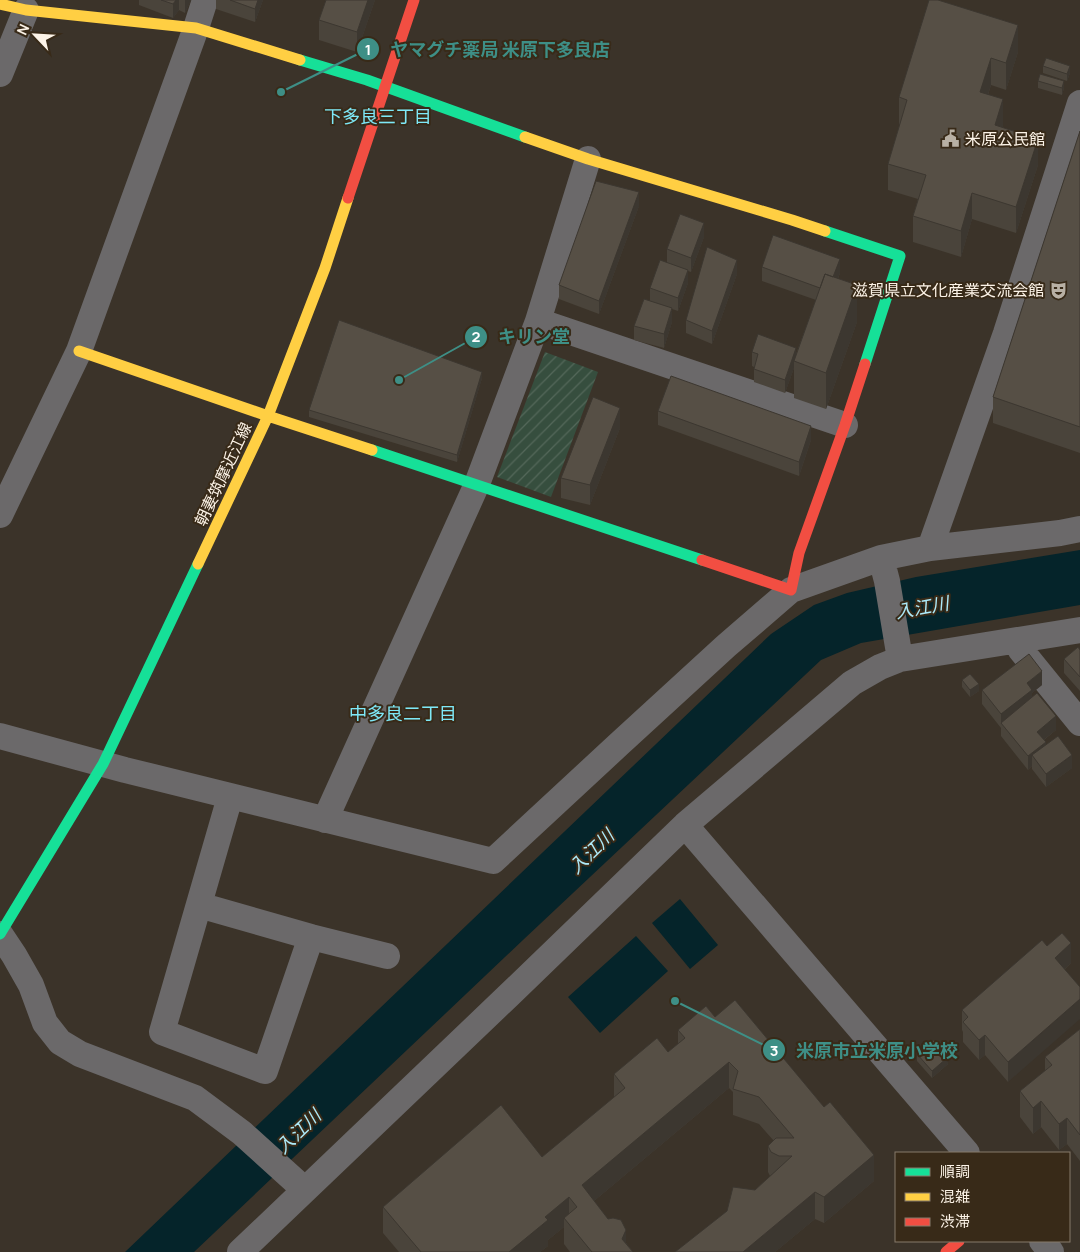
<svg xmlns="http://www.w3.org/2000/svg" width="1080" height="1252" font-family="Manrope,'Noto Sans JP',sans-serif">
  <defs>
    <pattern id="garden-furrows" width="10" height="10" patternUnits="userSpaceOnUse" patternTransform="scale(1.25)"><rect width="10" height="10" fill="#364e3e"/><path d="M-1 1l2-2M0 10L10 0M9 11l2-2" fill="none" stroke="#54685a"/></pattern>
  </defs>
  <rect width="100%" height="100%" fill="#3b3329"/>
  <path fill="url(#garden-furrows)" d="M545 352 598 372 551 497 497 477Z"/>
  <path fill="#05242a" d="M1080 550V605L861 643 821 660 523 940 194 1252H125L771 634 814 605 847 593 916 577Z
    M680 899 718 945 690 969 652 923Z
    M636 936 668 971 600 1033 568 997Z"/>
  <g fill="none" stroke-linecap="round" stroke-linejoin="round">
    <path stroke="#6b696a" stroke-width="26" d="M0 74 26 10
      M538 321 845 425
      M0 515 79 351 196 28 205 0
      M930 548 1006 333 1080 103
      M1020 649 1080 723
      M900 659 1080 630
      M0 736 125 770 493 861 618 745 726 646 791 590 881 558 930 548 1060 533 1080 529
      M325 820 477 484 538 321 588 159
      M685 825 967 1153
      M199 905 311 937 265 1071 162 1032 230 797
      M0 934 14 955 31 985 45 1023 60 1042 80 1054 195 1098 242 1133 305 1190
      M311 937 387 956
      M1042 1241 1051 1252
      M240 1252 508 996 685 825 852 683 880 667 900 659 887 581 881 558"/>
    <path stroke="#16e098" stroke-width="11" d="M300 60 367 80 525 137
      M825 231 900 256 865 364
      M372 450 702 560
      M0 934 103 764 198 564"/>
    <path stroke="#ffcf43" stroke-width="11" d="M0 4 26 10 196 28 300 60
      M525 137 588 159 792 220 825 231
      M79 351 268 416 372 450
      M198 564 268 416 325 268 348 198"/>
    <path stroke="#f24e42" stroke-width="11" d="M348 198 414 0
      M702 560 791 590 799 553 845 425 865 364
      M946 1252 959 1241"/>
  </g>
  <path fill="#4a443b" d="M139 0H191L185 13 179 10 173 18 139 5Z
    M216 0H263L255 22 216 9Z
    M326 0H375L357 52 319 40V20Z
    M1018 25V52L1006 90 991 85 988 95 1003 125 1002 128 1038 165 1016 233 972 219 961 257 913 242V216L918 199 888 190V164L900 124H899V97Z
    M1043 66 1070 73 1067 81 1043 73Z
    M1038 81 1064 88 1062 95 1038 88Z
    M1080 131V453L993 423V397Z
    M639 206 599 314 559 299V285Z
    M704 237 691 272 688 271V283L678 311 672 309V322L664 348 634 340V326L650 302V288L667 263V249Z
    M762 267 840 273 838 279 857 322 826 409 794 398V368L785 393 754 382V367L752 366V352L796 354 816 300 762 281Z
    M737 274 712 344 686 333V320Z
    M482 378 457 462 309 417V410Z
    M658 411 811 440 799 476 658 425Z
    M620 428 590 505 561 498V478Z
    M1080 650V691L1064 673V659Z
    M962 680 979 691 970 697 962 687Z
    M1042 685 1032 693V697L1056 730 1044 740 1046 746 1072 768 1046 787 1032 769V766L1028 770 1001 736V728L982 704V690Z
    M1047 946 1071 963 1065 969 1008 1082 985 1055 979 1060 963 1042V1032L962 1030V1010Z
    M715 1017 874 1181 824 1223 815 1219 775 1252H675L755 1190 770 1176 768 1172V1146L774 1141 759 1124 733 1115V1092L729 1088 594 1201 633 1252H570L564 1244V1227L548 1240V1246L540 1252H399L383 1233V1207L542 1157 614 1098V1074L668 1052 678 1044V1030Z
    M1080 1029V1161L1067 1144 1059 1150 1041 1127 1033 1134 1020 1117V1091L1045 1071V1057Z
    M917 1054 948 1064 932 1078 917 1061Z"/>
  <path fill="#3c3730" d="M176 0H179V10L173 18V4Z
    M185 0H191L185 13Z
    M258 0H263L255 22V9Z
    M368 0H375L357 52V32Z
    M1018 25V52L1006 90V63Z
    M991 58V85L980 118V92Z
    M1070 66V73L1067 81V74Z
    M1064 81V88L1062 95V88Z
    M1003 99V125L995 151V125Z
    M1038 139V165L1016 233V207Z
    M639 192V206L599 314V301Z
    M972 193V219L961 257V231Z
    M704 223V237L691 272V258Z
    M840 259V273L828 304V291Z
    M737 260V274L712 344V331Z
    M688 270V283L678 311V298Z
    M857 285V322L826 409V373Z
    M672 308V322L664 348V334Z
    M796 348V362L794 361V368L785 393V380Z
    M482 372V378L457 462V455Z
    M620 408V428L590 505V485Z
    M811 426V440L799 476V462Z
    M1042 671V685L1032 693V704L1001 723V728V714L1027 683Z
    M979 684V691L970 697V690Z
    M1056 716V730L1037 745V732Z
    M1046 742V755H1032V766L1028 770V756Z
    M1072 755V768L1046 787V774Z
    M1071 943V963L1055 978V958Z
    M1080 999V1019L1008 1082V1062Z
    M985 1035V1055L979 1060V1040Z
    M948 1057V1064L932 1078V1071Z
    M729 1062V1088L582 1211V1185Z
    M1041 1101V1127L1033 1134V1108Z
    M1067 1118V1144L1059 1150V1124Z
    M874 1155V1181L824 1223V1197Z
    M815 1192V1219L775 1252H743Z
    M569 1197V1223L564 1218V1227L548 1240V1246L540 1252H509L545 1217Z
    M626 1230V1252L622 1239Z"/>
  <path fill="#564f45" stroke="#3c3730" d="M161 0H176L173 4Z
    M230 0H258L255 9Z
    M326 0H368L357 32 319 20Z
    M929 0H938L1018 25 1006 63 991 58 980 92 1003 99 995 125 1038 139 1016 207 972 193 961 231 913 216 926 175 888 164 907 100 899 97Z
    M1046 58 1070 66 1067 74 1043 66Z
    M1040 74 1064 81 1062 88 1038 81Z
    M1080 131V427L993 397Z
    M596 181 639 192 599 301 559 285Z
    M680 214 704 223 691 258 667 249Z
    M773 235 840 259 833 277 825 274 820 288 762 267Z
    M707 247 737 260 712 331 686 320Z
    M660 260 688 270 678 298 650 288Z
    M825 274 857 285 826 373 794 361Z
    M644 299 672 308 664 334 634 326Z
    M339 320 482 372 457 455 309 410Z
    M758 334 796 348 785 380 754 369 758 354 752 352Z
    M671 376 811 426 799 462 658 411Z
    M593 397 620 408 590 485 561 478Z
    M1078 647 1080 650V677L1064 659Z
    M1029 654 1042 671 1027 683 1032 690 1001 714 982 690Z
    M970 674 979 684 970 690 962 680Z
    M1037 693 1056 716 1037 732 1046 742 1028 756 1001 723Z
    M1058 736 1072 755 1046 774 1032 755Z
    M1062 933 1071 943 1055 958 1080 987V999L1008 1062 985 1035 979 1040 963 1022 968 1017 962 1010 1042 940 1047 946Z
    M735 1000 824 1107 830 1102 874 1155 824 1197 815 1192 743 1252H675L727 1211 733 1187 755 1190 792 1156H779L771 1152 768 1146 776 1138H794L759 1097 733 1089 738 1071 729 1062 582 1185 608 1219 613 1218 621 1220 626 1230 622 1239 633 1252H592L564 1218 577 1207 569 1197 545 1217 548 1220 509 1252H421L383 1207 501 1105 542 1157 625 1088 614 1074 657 1038 668 1052 685 1038 678 1030 706 1006 715 1017Z
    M1080 1029V1135L1067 1118 1059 1124 1041 1101 1033 1108 1020 1091 1052 1065 1045 1057Z
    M934 1040 948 1057 932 1071 917 1054Z"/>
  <defs>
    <symbol id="civic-bare" viewBox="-9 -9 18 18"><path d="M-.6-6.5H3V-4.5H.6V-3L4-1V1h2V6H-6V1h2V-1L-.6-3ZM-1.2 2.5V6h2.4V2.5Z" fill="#b8b0a4" stroke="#382a18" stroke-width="2.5" paint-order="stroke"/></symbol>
    <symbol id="theatre-bare" viewBox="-9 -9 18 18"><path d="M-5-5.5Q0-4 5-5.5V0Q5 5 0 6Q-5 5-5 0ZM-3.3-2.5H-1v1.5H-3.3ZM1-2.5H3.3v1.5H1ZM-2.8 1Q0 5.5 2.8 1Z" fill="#b8b0a4" stroke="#382a18" stroke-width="2.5" paint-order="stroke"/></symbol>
  </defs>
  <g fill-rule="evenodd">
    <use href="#civic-bare" x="938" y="126" width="25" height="25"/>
    <use href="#theatre-bare" x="1046" y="278" width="25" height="25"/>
  </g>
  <g text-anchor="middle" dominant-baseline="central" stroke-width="4" stroke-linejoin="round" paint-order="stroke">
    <g font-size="16" fill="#fcf3e7" stroke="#382a18" text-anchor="start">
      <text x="965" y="139">米原公民館</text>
      <text x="1044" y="290" text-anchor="end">滋賀県立文化産業交流会館</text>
    </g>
    <g font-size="16" fill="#fcf3e7" stroke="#382a18">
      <text transform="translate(223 474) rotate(-65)">朝妻筑摩近江線</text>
    </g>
    <g font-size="18" fill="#7ee8f7" stroke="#382a18">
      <text x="378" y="116">下多良三丁目</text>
      <text x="403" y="713">中多良二丁目</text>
    </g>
    <g font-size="18" font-style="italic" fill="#adeaf9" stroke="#382a18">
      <text transform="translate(922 607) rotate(-10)">入江川</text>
      <text transform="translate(591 851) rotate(-44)">入江川</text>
      <text transform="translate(298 1131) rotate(-44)">入江川</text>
    </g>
  </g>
  <path fill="none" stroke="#3e8f86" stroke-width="2" d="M281 92L368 49M399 380L476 337M675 1001L774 1050"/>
  <g fill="#3e8f86" stroke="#382a18" stroke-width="2">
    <circle cx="281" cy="92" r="5"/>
    <circle cx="399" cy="380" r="5"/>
    <circle cx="675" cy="1001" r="5"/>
    <circle cx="368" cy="49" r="12"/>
    <circle cx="476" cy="337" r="12"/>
    <circle cx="774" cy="1050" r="12"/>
  </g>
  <g font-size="15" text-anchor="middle" font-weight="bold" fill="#fff">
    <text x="368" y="55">1</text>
    <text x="476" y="342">2</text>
    <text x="774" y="1056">3</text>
  </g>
  <g font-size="18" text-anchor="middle" font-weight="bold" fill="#3e8f86" stroke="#382a18" stroke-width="4" stroke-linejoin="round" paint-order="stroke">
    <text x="500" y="56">ヤマグチ薬局 米原下多良店</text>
    <text x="534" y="343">キリン堂</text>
    <text x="877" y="1057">米原市立米原小学校</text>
  </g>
  <rect x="895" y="1152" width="175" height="90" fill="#382a18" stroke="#867a6b"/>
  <rect x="905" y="1168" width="25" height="8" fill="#16e098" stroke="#867a6b"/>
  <text x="940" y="1177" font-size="15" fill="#fcf3e7">順調</text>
  <rect x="905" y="1193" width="25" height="8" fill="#ffcf43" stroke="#867a6b"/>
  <text x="940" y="1202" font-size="15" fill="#fcf3e7">混雑</text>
  <rect x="905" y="1218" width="25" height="8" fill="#f24e42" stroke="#867a6b"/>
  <text x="940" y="1227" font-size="15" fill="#fcf3e7">渋滞</text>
  <g transform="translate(35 35) rotate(295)" stroke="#382a18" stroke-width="4" paint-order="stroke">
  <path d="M0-4L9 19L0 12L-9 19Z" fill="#fcf3e7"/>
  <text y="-8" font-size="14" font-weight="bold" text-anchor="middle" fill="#fcf3e7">N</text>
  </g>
</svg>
